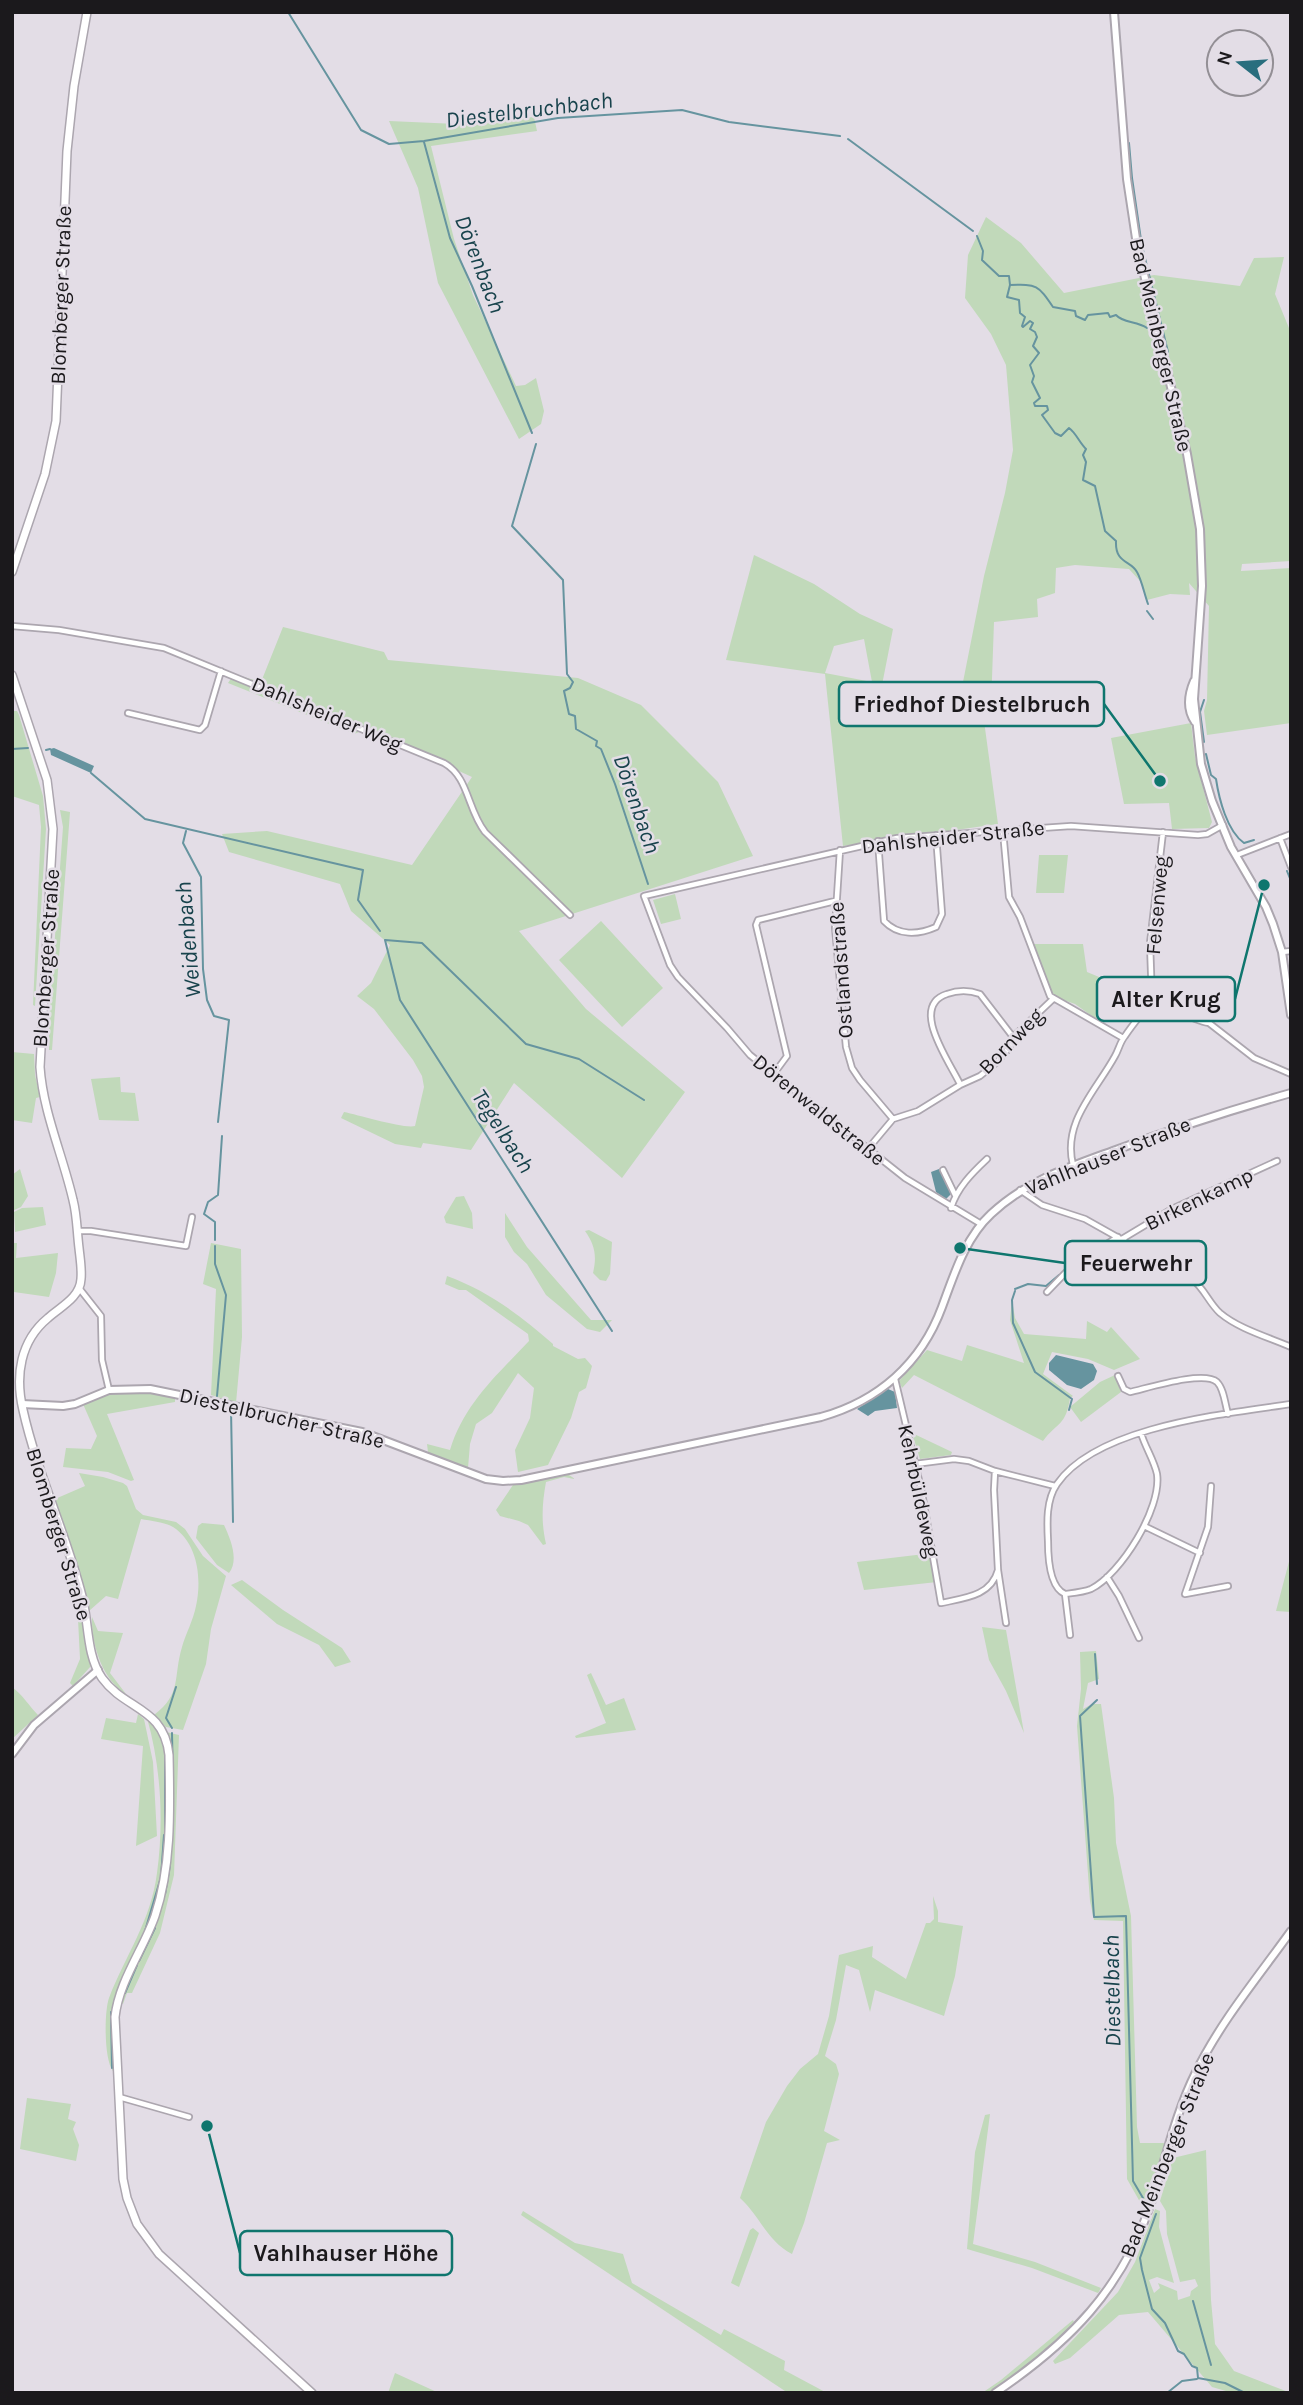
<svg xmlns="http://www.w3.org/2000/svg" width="1303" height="2405" font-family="Karla,sans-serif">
  <rect width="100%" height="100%" fill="#e3dde6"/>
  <path fill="#c1d9ba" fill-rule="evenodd" d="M534 117 537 131 431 146 454 239 473 295 516 386 525 385 536 378 544 411 541 424 519 439 438 283 418 188 389 121 457 124Z
    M986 217 1021 243 1064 293 1154 275 1240 286 1254 258 1284 257 1275 294 1291 333V561L1242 564 1241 571 1291 568V723L1207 735 1204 711 1207 700 1209 606 1189 583 1190 595 1170 594 1147 600 1140 581 1129 569 1075 565 1056 568 1055 593 1037 599 1038 617 994 622 991 706 897 683 896 681 962 687 984 576 1005 493 1013 450 1006 365 991 334 965 298 968 255Z
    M754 555 814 584 860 614 893 629 882 685 982 706 998 824 843 846 825 674 726 660ZM864 639 872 682 825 673 834 646Z
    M283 627 384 652 388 660 578 678 641 705 718 782 753 856 519 931 586 1009 685 1092 622 1178 514 1083 471 1150 423 1143 421 1148 395 1144 341 1118 344 1112C359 1115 404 1129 415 1126L424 1087 422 1076 413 1060 374 1009 357 996 371 983 390 945 351 911 340 884 229 852 222 834 267 831 412 865 472 777 367 729 354 734 228 683 234 674 261 682Z
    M12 711H17L19 715 43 796 46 829 35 1006 33 1005 41 827 39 805 12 796Z
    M1191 723 1195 757 1212 822 1209 828 1172 829 1169 803 1124 804 1111 738Z
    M60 810 70 812 52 1050H49V1018L63 827Z
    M1039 855H1068L1064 893H1036Z
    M675 894 681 919 661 924 653 900Z
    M601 921 663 988 622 1027 559 960Z
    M1033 944H1083L1087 972 1116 984 1099 1021 1075 1004 1055 997 1048 986Z
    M12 1052 34 1054 35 1075 40 1097 36 1098 32 1123 12 1120Z
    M120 1077 121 1092 135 1093 139 1121 99 1120 91 1079Z
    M20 1169 28 1196 21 1207 12 1211V1175Z
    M464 1196 472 1213 473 1229 446 1223 444 1217 456 1197Z
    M43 1207 46 1225 15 1232 14 1212 22 1208Z
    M505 1213 527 1247 591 1320H612L600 1332 587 1329 546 1295 527 1264 514 1252 505 1237Z
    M589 1230 612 1242 610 1274 606 1281 600 1280 593 1273C597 1256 595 1245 585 1231Z
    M12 1243H17L16 1258 58 1253 56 1273 49 1297 14 1292Z
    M211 1243 241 1249 242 1337 236 1403 211 1395 216 1289 203 1284Z
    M447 1276C488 1291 520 1315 553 1344V1346L578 1359 585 1358 592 1366 586 1388 579 1392 571 1418 548 1465 518 1472 515 1450 530 1418 534 1388 518 1373 492 1413 476 1424 470 1444 468 1468 434 1457 428 1452 427 1444 450 1450C464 1404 497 1375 529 1341L528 1334 466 1290H459L445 1284Z
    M1012 1300 1015 1318 1024 1334 1086 1339 1087 1321 1107 1332 1111 1327 1140 1359 1114 1370 1088 1359 1052 1352 1043 1374 1073 1396 1070 1398C1066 1426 1057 1422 1043 1441L914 1375 902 1388 899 1381 927 1350 962 1361 967 1345 1024 1363 1010 1320Z
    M1115 1375 1121 1392 1081 1422 1070 1407 1100 1382Z
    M135 1390 175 1396V1402L107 1414 134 1480 131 1481 108 1472 63 1467 66 1448 91 1449 97 1436 83 1404 112 1392Z
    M912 1433 952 1452 951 1455 920 1459Z
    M79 1473 103 1477 123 1483 127 1486 136 1509 143 1515 176 1522 185 1529 203 1556 226 1576 211 1629 206 1664 183 1730 166 1727 154 1715C182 1694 173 1677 182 1647 186 1633 193 1621 196 1606 202 1579 198 1543 173 1527 164 1522 152 1521 141 1519L118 1599 106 1596 89 1611 55 1499 85 1486Z
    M566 1473 575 1479 564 1477 546 1482C542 1504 541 1522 546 1544L543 1545 528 1525 519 1521 500 1516 496 1510 513 1485Z
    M202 1523 224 1525C231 1540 239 1560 229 1573L217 1565 196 1538 198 1526Z
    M933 1553 937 1582 864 1590 857 1562Z
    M1291 1554V1612L1276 1611Z
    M62 1564H67L82 1613 91 1666 73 1686 70 1683 80 1659 78 1619Z
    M242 1580 283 1610 342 1648 351 1662 335 1667 319 1645 277 1624 231 1585Z
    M92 1617 98 1631 123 1633 110 1673 126 1694C102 1680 91 1643 92 1617Z
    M982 1627 1006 1630 1024 1733 1006 1691 989 1660Z
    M1096 1651 1099 1679 1088 1683 1083 1709 1092 1704H1101L1114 1798 1116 1843 1131 1916 1137 2127 1140 2143H1165L1144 2209 1127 2179 1123 1921 1094 1920 1090 1901 1077 1726 1081 1689 1080 1652Z
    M591 1673 606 1705 624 1698 636 1730 576 1738 575 1736 606 1723 587 1675Z
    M12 1687C23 1695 29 1706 38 1715L12 1739Z
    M138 1714 144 1719 153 1762 157 1836 136 1846 143 1746 101 1739 106 1718 136 1723Z
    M147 1718 157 1726 166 1749 165 1853 155 1910 119 1990 113 2071C104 2060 104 2012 109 1998 126 1954 151 1921 157 1873 164 1822 161 1767 147 1718Z
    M166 1732 179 1735 174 1875 160 1933 132 1993H127L123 2004 120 2002 167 1876 170 1743Z
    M933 1896 938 1911V1922L963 1926 955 1976 944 2016 875 1990 870 2012 859 1970 846 1965 836 2020 825 2056 836 2064 839 2074 824 2131 840 2140 827 2143 804 2223 792 2254C767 2241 760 2216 740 2198L766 2122 787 2086 800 2069 818 2054 829 2016 839 1955 873 1946 872 1957 906 1979 926 1923H930L934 1919Z
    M27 2098 71 2104 68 2119 76 2122 73 2129 79 2145 76 2161 20 2149Z
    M990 2114 973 2244 1035 2262 1101 2288 1098 2293 1032 2268 967 2249 975 2152 985 2115Z
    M1206 2150 1211 2300 1215 2344 1234 2371 1291 2393H1233L1212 2387 1148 2312 1119 2315 1070 2358 1055 2364 1053 2361 1118 2292 1135 2262 1155 2209 1160 2211 1159 2227 1174 2283 1157 2277 1149 2280 1154 2293 1160 2288 1158 2283 1177 2291 1178 2300 1190 2296 1191 2291 1198 2286 1195 2279 1180 2282 1167 2234 1166 2211 1160 2201 1173 2158Z
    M523 2211 575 2243 623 2254 632 2283 721 2335 724 2329 785 2361 784 2370 827 2393H788L521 2215Z
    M753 2228 759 2233 739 2287 731 2283 750 2230Z
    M1073 2320 1074 2322 1045 2353 989 2393H982L1001 2380Z
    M395 2373 439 2393H388Z"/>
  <path fill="#66949f" d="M54 748 94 766 91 773 51 755 50 749Z
    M939 1169 951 1194 946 1199 936 1192 931 1172Z
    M1056 1355 1093 1364 1097 1371 1094 1380 1081 1389 1067 1385 1049 1370V1363Z
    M888 1389 895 1392 897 1408 875 1411 868 1416 857 1409Z"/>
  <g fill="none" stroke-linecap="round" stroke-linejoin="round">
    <path stroke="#66949f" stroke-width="2" d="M288 12 361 130 389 144 424 141 558 118 682 110 729 122 840 136
      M848 139 973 231
      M424 142 450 238 472 286 532 433
      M1129 143 1132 178 1141 240
      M977 236 983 251 982 260 999 276H1009L1010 285 1007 297 1019 300 1020 313 1025 317 1022 326 1023 327 1030 321 1033 323 1030 329 1035 332 1037 337 1033 346 1039 353 1030 365 1034 376 1032 382 1040 398 1034 403 1035 406H1047L1048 410 1042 415 1055 433 1061 436 1069 428C1076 433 1079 442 1086 449L1083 455 1086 462 1083 480 1095 486 1105 531 1116 541C1115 564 1131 560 1137 572 1142 581 1144 593 1148 604
      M1143 250 1168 352
      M1010 285C1037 284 1038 285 1053 307L1075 311 1076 316 1085 320 1088 315 1108 313 1110 317 1116 315C1123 323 1137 321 1147 328
      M536 444 512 526 563 580 567 674 573 682 570 688 564 691 569 714 575 716 576 729 597 741 596 746 601 749 615 784 648 884
      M1147 611 1153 619
      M1204 742 1200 712 1204 700
      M12 749 28 748
      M46 750 50 749
      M1206 754 1211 775 1216 779C1219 799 1227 831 1244 843L1254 840
      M91 773 145 819 363 870 358 900 380 931
      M186 831 183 843 201 877 203 969 207 1000 214 1016 229 1020 218 1122
      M1287 871 1291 881
      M215 1240V1222L204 1214 208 1202 218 1195 222 1136
      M215 1246V1264L226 1295 217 1396
      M1076 1260 1095 1247
      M1015 1289 1028 1284 1046 1286 1059 1275
      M1015 1291 1012 1300 1013 1323 1035 1372 1072 1399 1069 1410
      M612 1331 400 1000 385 940 422 943 526 1044 579 1059 644 1100
      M222 1407 231 1409 233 1522
      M1095 1654 1097 1684
      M1097 1700 1080 1716 1094 1917 1126 1916 1133 2181 1143 2198
      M172 1728 166 1718 176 1687
      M172 1733 173 1787
      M165 1828V1752
      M165 1894 170 1865
      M145 1931 161 1877 164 1835
      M139 1961 155 1928
      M125 1993 137 1965
      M111 2012 112 2068
      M1156 2214 1140 2258 1142 2270 1152 2309 1165 2323 1178 2351 1184 2354 1192 2366 1197 2368 1198 2378 1225 2383 1245 2393
      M1193 2301 1211 2365
      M1167 2393 1182 2381 1197 2379"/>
    <defs>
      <path id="minor" d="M12 626 59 630 164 648 444 763C469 777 467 809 485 832L570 915
        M128 713 200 730 205 725 221 671
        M1003 831 1009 897 1020 917 1050 996 1123 1038
        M1280 838 1291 867
        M878 841 884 921C898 936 918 935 936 927L942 914 936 835
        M840 850 835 928 846 1047 852 1068 860 1080 893 1119 867 1150
        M1237 855 1291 834
        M1282 952 1291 951
        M1152 1001C1164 1005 1200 1023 1209 1023L1254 1058 1291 1074
        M773 1075 787 1056 756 925 758 920 835 901
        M960 1084C949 1061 909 1006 947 994 958 990 969 990 980 994L1013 1037
        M893 1119 918 1111 960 1085 980 1076 996 1063 1010 1047 1013 1037 1053 999
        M1073 1165C1062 1122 1096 1091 1115 1056 1119 1049 1120 1042 1125 1036 1133 1024 1143 1012 1152 1001L1150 943 1163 832
        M943 1170 955 1195
        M1020 1190 1042 1205 1085 1219 1192 1279C1204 1288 1209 1303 1220 1313 1239 1329 1268 1337 1291 1347
        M951 1208C957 1188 972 1173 987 1159
        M981 1224 905 1178 750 1055 727 1028 678 977 670 965 644 896 897 838 1071 826 1198 835 1207 834 1223 825
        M78 1231H91L186 1246 192 1217
        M1122 1239 1172 1209 1277 1161
        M79 1288 101 1316 102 1360 109 1390
        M1047 1292 1072 1266 1118 1237
        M1118 1376 1124 1389 1130 1392C1148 1388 1204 1370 1217 1382 1224 1389 1225 1404 1228 1414
        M895 1379 922 1493 941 1603C965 1598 991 1596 998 1570
        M915 1464 954 1459 969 1461 995 1471 1055 1486
        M995 1471 994 1490 998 1570 1006 1623
        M1211 1486 1208 1527 1185 1594 1228 1586
        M1144 1526 1200 1553
        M1107 1577 1119 1596 1139 1638
        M1065 1594C1073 1593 1084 1592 1091 1589 1121 1574 1162 1508 1157 1474 1154 1460 1145 1447 1141 1433
        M1070 1635 1065 1594C1049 1587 1048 1556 1048 1541 1047 1522 1046 1500 1057 1484 1097 1426 1225 1414 1291 1404
        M119 2097 189 2117"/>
      <path id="tertiary" d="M1114 12 1127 179 1137 245 1187 454 1200 529 1202 586 1194 699 1201 764 1212 801 1231 847 1266 907 1273 924 1282 952 1291 1015
        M1194 681C1188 695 1186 709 1195 722
        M22 1404 63 1406 75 1404 109 1390 150 1389 362 1432 486 1479 503 1481 521 1480 821 1417C878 1401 921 1364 942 1307 954 1275 965 1238 991 1214 1026 1181 1069 1167 1113 1151 1172 1129 1231 1110 1291 1093
        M12 1754 34 1725 98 1670
        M995 2393C1069 2343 1122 2290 1151 2203 1166 2159 1175 2114 1196 2072 1221 2021 1258 1977 1291 1931"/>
      <path id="secondary" d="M12 572 45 474 56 421 67 151 74 86 87 12
        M12 675 47 780 53 829 40 1067C43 1112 63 1156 73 1200 77 1215 77 1232 79 1248 80 1258 82 1269 81 1279 80 1298 60 1307 48 1318 20 1341 15 1376 23 1410 37 1473 66 1533 82 1596 89 1622 86 1655 102 1678 125 1710 164 1707 169 1755 170 1808 172 1865 155 1916 143 1950 119 1981 115 2017L123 2179 127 2198 137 2224 159 2254 312 2393"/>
    </defs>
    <use href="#minor" stroke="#aca6af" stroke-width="8"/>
    <use href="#tertiary" stroke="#aca6af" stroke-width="10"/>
    <use href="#secondary" stroke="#aca6af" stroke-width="10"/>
    <use href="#minor" stroke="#fff" stroke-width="4.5"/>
    <use href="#tertiary" stroke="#fff" stroke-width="6"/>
    <use href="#secondary" stroke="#fff" stroke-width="7"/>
  </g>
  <g text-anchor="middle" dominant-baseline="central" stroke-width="5" stroke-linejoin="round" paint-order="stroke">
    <g font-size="21" fill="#1b191c" stroke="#e3dde6">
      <text transform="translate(61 295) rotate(-88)">Blomberger Straße</text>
      <text transform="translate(1161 345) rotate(77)">Bad Meinberger Straße</text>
      <text transform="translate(327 714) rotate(23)">Dahlsheider Weg</text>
      <text transform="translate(953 837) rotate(-6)">Dahlsheider Straße</text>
      <text transform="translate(1157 905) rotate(-85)">Felsenweg</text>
      <text transform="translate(46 958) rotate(-86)">Blomberger Straße</text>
      <text transform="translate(841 970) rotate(-94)">Ostlandstraße</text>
      <text transform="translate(1011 1041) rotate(-46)">Bornweg</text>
      <text transform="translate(819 1110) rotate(39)">Dörenwaldstraße</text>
      <text transform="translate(1108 1156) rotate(-22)">Vahlhauser Straße</text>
      <text transform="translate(1199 1199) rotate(-26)">Birkenkamp</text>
      <text transform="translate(282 1418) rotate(13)">Diestelbrucher Straße</text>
      <text transform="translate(919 1491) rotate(78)">Kehrbüldeweg</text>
      <text transform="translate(59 1534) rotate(73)">Blomberger Straße</text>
      <text transform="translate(1167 2155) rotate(-68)">Bad Meinberger Straße</text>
    </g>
    <g font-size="23" font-style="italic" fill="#18434c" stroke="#e3dde6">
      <text transform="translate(529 110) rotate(-7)">Diestelbruchbach</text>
      <text transform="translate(480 264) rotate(69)">Dörenbach</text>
      <text transform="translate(637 804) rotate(71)">Dörenbach</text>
      <text transform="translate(188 940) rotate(-95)">Weidenbach</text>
      <text transform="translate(503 1131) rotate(57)">Tegelbach</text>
      <text transform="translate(1112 1991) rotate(-91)">Diestelbach</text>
    </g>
  </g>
  <path fill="none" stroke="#0f766e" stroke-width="2.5" d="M1160 781L1104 704M1264 885L1235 999M960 1248L1065 1263M207 2126L240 2253"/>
  <g fill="#0f766e" stroke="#e3dde6" stroke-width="2.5">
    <circle cx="1160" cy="781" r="7"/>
    <circle cx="1264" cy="885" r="7"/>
    <circle cx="960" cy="1248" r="7"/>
    <circle cx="207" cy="2126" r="7"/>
  </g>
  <g fill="#e3dde6" stroke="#0f766e" stroke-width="2.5">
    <rect x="839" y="682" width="265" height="44" rx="7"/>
    <rect x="1097" y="977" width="138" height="44" rx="7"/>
    <rect x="1065" y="1241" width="141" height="44" rx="7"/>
    <rect x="240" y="2231" width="212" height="44" rx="7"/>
  </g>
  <g font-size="23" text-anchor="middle" font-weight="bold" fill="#1b191c">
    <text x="972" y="712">Friedhof Diestelbruch</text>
    <text x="1166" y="1007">Alter Krug</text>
    <text x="1136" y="1271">Feuerwehr</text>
    <text x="346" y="2261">Vahlhauser Höhe</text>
  </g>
  <rect width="1303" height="2405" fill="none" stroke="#1b191c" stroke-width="28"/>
  <g transform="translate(1240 63) rotate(287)"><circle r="33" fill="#e3dde6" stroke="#938f95" stroke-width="2"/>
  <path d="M0-5L12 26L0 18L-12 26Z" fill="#296e7e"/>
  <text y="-10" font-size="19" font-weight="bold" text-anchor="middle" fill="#1b191c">N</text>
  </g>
</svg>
